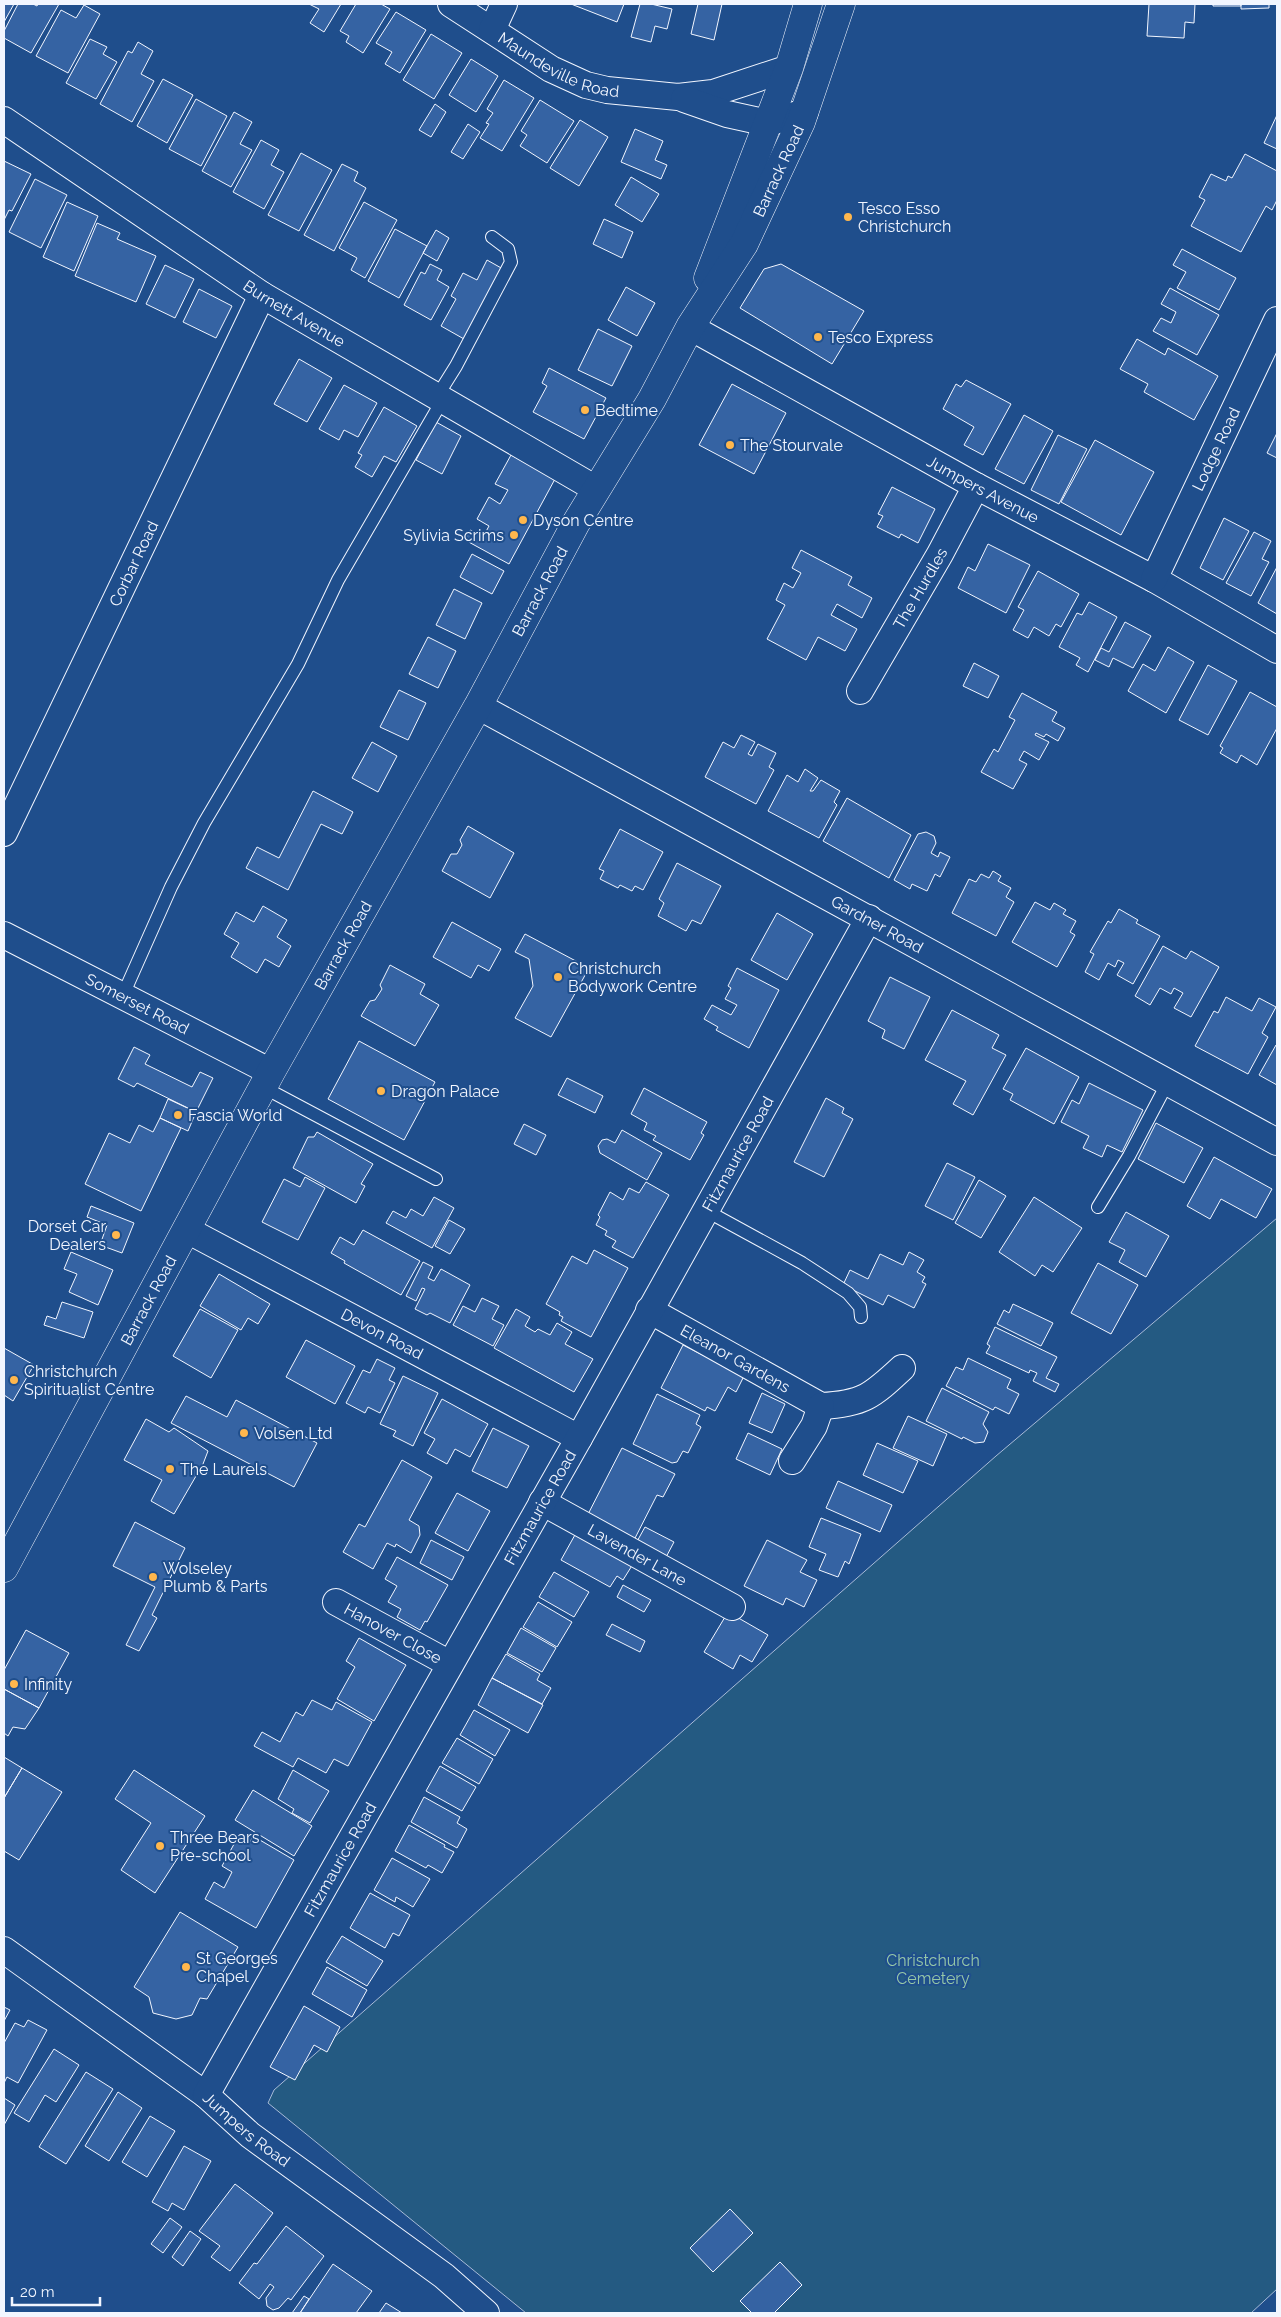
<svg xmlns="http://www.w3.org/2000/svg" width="1281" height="2317" font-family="Raleway,sans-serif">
  <rect width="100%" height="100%" fill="#1f4e8c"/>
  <path fill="#245a82" stroke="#a8bbd7" d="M1277 1218V2289L1251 2313H526L268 2103 274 2090 996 1456Z"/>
  <path fill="#3563a3" stroke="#f2f6ff" d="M4 4H14L4 22Z
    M18 4H33L37 6 38 4H59L31 53 4 38V31Z
    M309 4H341L324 32 310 23 319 9Z
    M356 4H381L390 9 363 53 346 42 349 36 340 31Z
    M571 4H624L617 22Z
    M640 4H651L672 9 667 29 655 26 651 42 631 37Z
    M698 4H722L714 40 691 34Z
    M1149 4H1195L1194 23 1185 22 1184 38 1147 36Z
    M1213 4H1241V6H1213Z
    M1241 4H1269V8L1241 9Z
    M84 5 100 14 68 73 36 56 61 10 76 18Z
    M396 12 426 30 400 73 385 64 392 52 376 43Z
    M431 34 462 53 434 99 403 80Z
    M90 39 107 47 103 54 117 62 96 99 66 83Z
    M138 42 153 51 141 74 154 81 132 122 100 104 128 51 132 53Z
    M471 59 498 76 476 112 449 95Z
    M163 79 193 95 167 143 137 126Z
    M504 80 534 98 502 151 480 138 489 124 486 123 493 113 487 109Z
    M196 99 227 116 201 166 169 149Z
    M540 100 574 121 547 163 520 146 527 135 521 131Z
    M435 104 446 112 431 137 419 130Z
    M234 112 252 122 240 144 252 150 231 187 202 171Z
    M1277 115V149L1264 143Z
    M580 120 608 137 579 186 550 168Z
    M468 124 480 132 463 159 451 152Z
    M635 129 663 141 655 160 667 165 661 179 621 162Z
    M261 140 279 150 271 165 284 172 264 209 233 192Z
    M301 153 332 170 299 231 268 215Z
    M1245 154 1277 171V200L1272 210 1266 206 1241 252 1191 226 1205 200 1199 197 1211 174 1226 181 1228 176 1232 178Z
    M4 161 31 174 12 211 9 210 4 220Z
    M342 164 358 172 354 181 366 188 334 251 304 235Z
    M631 177 659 194 642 222 615 205Z
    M35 179 67 195 41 248 9 232Z
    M67 202 98 216 74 271 43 257Z
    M364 202 397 220 365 278 351 270 357 258 339 248Z
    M604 219 633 232 622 258 593 244Z
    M97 223 120 233 117 239 156 256 136 302 75 276Z
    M395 229 427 246 399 298 368 281Z
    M436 230 449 238 437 261 423 253Z
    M1182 249 1236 278 1219 310 1177 288 1186 272 1173 265Z
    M487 260 503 269 464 339 441 326 456 299 451 296 463 273 477 280Z
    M430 264 442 270 437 280 449 287 431 320 404 305 421 272 425 274Z
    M781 264 864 311 832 364 740 308 764 269Z
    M165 265 194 279 175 318 146 304Z
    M626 287 655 303 637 336 608 320Z
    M1170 288 1219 315 1197 355 1153 331 1161 318 1171 323 1176 312 1161 304Z
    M199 289 232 306 216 338 183 322Z
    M598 329 632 346 612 386 578 370Z
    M1137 339 1165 355 1168 348 1218 376 1194 420 1144 392 1148 384 1120 369Z
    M299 359 332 378 307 422 274 404Z
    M549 368 606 398 584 439 533 412 547 386 542 383Z
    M966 380 1011 404 983 455 964 445 974 427 943 409 956 384 961 387Z
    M732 384 786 413 754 474 699 445Z
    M344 385 377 403 358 437 344 430 339 440 319 429Z
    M384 407 417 426 396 462 384 456 372 477 355 467 362 455 358 453Z
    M1024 415 1053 431 1024 484 995 469Z
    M436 422 461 436 442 474 416 460Z
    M1277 433V458L1267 453Z
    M1058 435 1087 449 1059 504 1031 490Z
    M1095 440 1154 472 1121 535 1061 502Z
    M511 455 555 479 509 564 465 540 470 530 483 537 489 526 477 519 489 497 500 504 508 490 495 484Z
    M892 487 935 509 918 543 901 534 899 538 877 527 883 516 878 514Z
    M1224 518 1249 531 1223 580 1200 568Z
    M1254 532 1271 541 1262 559 1269 562 1251 596 1226 583Z
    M988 544 1030 565 1006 613 958 588 968 567 975 571Z
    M801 550 852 577 848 585 872 598 862 618 837 604 831 615 857 629 845 651 818 637 806 660 767 639 785 605 776 600 784 583 793 588 801 573 792 568Z
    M472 554 504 571 492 594 460 577Z
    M1277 567V614L1258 603Z
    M1038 571 1079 594 1061 627 1056 624 1049 636 1034 627 1028 638 1013 630 1024 610 1018 607Z
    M454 589 482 603 465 639 436 625Z
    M1089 602 1117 617 1088 672 1076 665 1080 658 1059 647 1077 613 1082 615Z
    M1125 622 1151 636 1133 668 1113 658 1109 667 1095 660 1101 648 1109 652Z
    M428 637 456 651 438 688 409 674Z
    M1168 647 1194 662 1166 713 1128 691 1143 664 1155 671Z
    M974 663 999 676 988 698 963 686Z
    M1208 665 1237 681 1208 735 1179 720Z
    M399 690 426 703 408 740 380 727Z
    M1250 692 1277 707V728L1257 765 1241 755 1237 763 1220 753 1223 748 1220 746Z
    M1022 693 1057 712 1052 721 1065 728 1058 741 1046 734 1044 737 1036 733 1035 735 1049 742 1039 760 1024 751 1019 760 1027 764 1013 789 981 772 994 749 998 752 1015 720 1009 717Z
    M741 735 755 742 748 754 752 756 758 744 776 753 769 767 774 770 756 804 705 777 723 742 734 748Z
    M372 742 397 756 378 792 352 778Z
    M805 769 818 778 810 791H813L821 780 840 791 834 802 837 805 819 838 768 811 787 775 798 782Z
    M313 791 353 812 342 834 321 824 288 890 246 868 257 847 279 858Z
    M847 798 911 835 889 878 823 841Z
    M468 826 514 853 490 898 442 871 451 854H457L462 845 460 840Z
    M620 829 663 852 643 890 635 886 632 891 620 885 618 888 600 879 604 871 599 869Z
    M926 832 934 836 936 843 931 853 938 857 940 852 950 857 940 877 935 874 927 891 912 884 910 889 894 880 918 834Z
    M677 863 721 886 701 924 692 920 686 931 658 916 664 903 659 899Z
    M993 871 1001 876 998 881 1011 888 1006 897 1014 902 996 936 952 913 969 879 976 882 981 874 989 878Z
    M1035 902 1050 910 1054 903 1066 910 1063 914 1076 921 1070 932 1075 935 1057 967 1012 942Z
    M263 906 287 920 277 937 291 946 279 967 265 959 257 973 231 957 239 943 224 934 236 912 254 922Z
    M1119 909 1138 920 1136 923 1160 936 1133 984 1117 975 1124 963 1118 960 1115 967 1108 963 1099 980 1085 972 1094 954 1090 952 1108 921 1111 923Z
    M777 913 813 934 787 980 751 960Z
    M452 922 501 949 489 971 478 965 471 978 433 957Z
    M525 934 589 968 551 1037 515 1018 533 986 529 959 515 952Z
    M1163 946 1186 959 1191 951 1219 967 1191 1017 1174 1008 1183 993 1174 988 1171 994 1160 988 1150 1005 1135 996Z
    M390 965 425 984 420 994 439 1005 415 1046 361 1016 370 1001 375 1000 382 989 380 985Z
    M737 968 779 990 749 1048 716 1030 718 1027 704 1019 712 1005 731 1015 737 1005 725 999 731 988 728 986Z
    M890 977 930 997 904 1049 882 1038 885 1030 868 1021Z
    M1226 997 1252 1011 1259 998 1276 1007 1262 1033 1268 1037 1248 1074 1195 1046 1214 1011 1218 1013Z
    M952 1010 999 1035 992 1048 1006 1055 973 1115 953 1104 966 1081 925 1060Z
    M359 1041 435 1082 404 1140 328 1099Z
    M1276 1045 1277 1046V1085L1259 1075Z
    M134 1047 150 1055 145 1064 192 1087 200 1072 213 1078 196 1112 137 1083 134 1087 118 1079Z
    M1026 1048 1079 1077 1054 1124 1010 1100 1013 1094 1003 1089Z
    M567 1078 603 1096 595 1113 558 1095Z
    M1089 1083 1143 1110 1122 1152 1107 1145 1102 1157 1083 1148 1089 1136 1061 1122 1072 1100 1079 1104Z
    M644 1088 707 1122 701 1133 704 1135 690 1160 653 1140 656 1136 644 1130 647 1123 631 1114Z
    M826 1098 844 1108 842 1113 853 1119 824 1177 794 1162Z
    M168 1099 196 1112 188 1131 160 1118Z
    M160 1118 181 1128 141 1211 85 1184 109 1133 130 1143 139 1125 153 1132Z
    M1156 1123 1203 1148 1184 1183 1138 1159Z
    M524 1124 546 1135 536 1155 514 1144Z
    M622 1130 662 1153 647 1180 600 1153 598 1146 602 1140 607 1139 615 1143Z
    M317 1132 373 1164 361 1184 365 1186 356 1203 293 1168 308 1137H314Z
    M1214 1157 1272 1189 1256 1218 1221 1199 1210 1219 1187 1206Z
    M947 1163 975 1177 953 1220 925 1206Z
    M305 1177 325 1188 298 1240 262 1222 284 1179 300 1187Z
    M979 1180 1006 1196 981 1238 955 1223Z
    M646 1182 669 1195 633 1258 612 1247 616 1241 605 1235 607 1231 596 1225 600 1217 598 1215 610 1192 623 1200 629 1188 639 1193Z
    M434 1197 454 1208 432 1248 386 1223 393 1211 406 1218 411 1209 423 1216Z
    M1034 1197 1082 1228 1053 1272 1042 1265 1035 1276 999 1252Z
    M91 1206 134 1223 122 1253 100 1245 107 1225 87 1217Z
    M1126 1212 1169 1236 1146 1277 1119 1262 1125 1250 1109 1242Z
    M449 1220 465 1229 450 1254 435 1246Z
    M363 1230 420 1261 401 1295 344 1263 345 1261 331 1253 340 1237 354 1245Z
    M594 1250 628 1268 591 1337 561 1321 563 1317 559 1315 560 1312 546 1304 572 1256 587 1264Z
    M71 1252 113 1270 98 1305 69 1292 77 1274 64 1269Z
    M909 1252 924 1260 917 1272 925 1277 922 1282 926 1284 914 1308 888 1295 883 1305 843 1285 850 1270 868 1279 880 1254 903 1265Z
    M423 1262 433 1267 428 1278 434 1281 441 1269 470 1285 450 1323 430 1313 427 1315 415 1309 425 1289 422 1288 416 1301 406 1296Z
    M1098 1263 1138 1285 1111 1334 1071 1313Z
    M219 1274 270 1304 258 1324 248 1318 241 1330 200 1306Z
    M482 1298 499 1306 492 1319 504 1325 493 1346 453 1325 463 1306 475 1312Z
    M62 1302 93 1312 84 1338 44 1325 47 1316 56 1319Z
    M1013 1304 1053 1323 1041 1346 997 1324 1004 1310 1009 1313Z
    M200 1309 238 1330 211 1378 173 1356Z
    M516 1309 530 1317 525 1326 535 1332 538 1329 550 1335 557 1323 572 1332 565 1344 593 1359 574 1392 494 1348Z
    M995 1327 1057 1357 1046 1378 1059 1384 1055 1392 1033 1381 1037 1373 1030 1370 1029 1373 986 1353 990 1346 987 1344Z
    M306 1340 355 1366 335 1404 286 1377Z
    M683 1345 744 1376 736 1392 728 1387 715 1411 707 1407 705 1411 661 1388Z
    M4 1348 34 1365 13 1401 4 1395Z
    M968 1358 1011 1379 1007 1388 1019 1394 1009 1414 995 1407 993 1410 946 1386 956 1367 963 1370Z
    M377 1359 395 1368 389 1380 395 1383 380 1413 368 1407 365 1413 346 1403 363 1370 370 1373Z
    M403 1376 438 1393 413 1446 393 1436 396 1431 380 1424Z
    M942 1388 989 1412 983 1424 988 1432 984 1442 975 1443 963 1437 962 1439 926 1421Z
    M762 1393 785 1404 772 1433 749 1423Z
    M657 1394 700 1415 696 1424 701 1427 688 1453 683 1451 677 1462 672 1463 633 1444Z
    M186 1396 227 1417 236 1400 317 1443 294 1487 171 1423Z
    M442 1399 488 1424 470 1457 455 1449 447 1464 427 1453 435 1439 424 1433Z
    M908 1416 947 1434 933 1466 893 1448Z
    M146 1419 169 1432 174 1428 208 1451 203 1464 174 1514 151 1501 162 1480 124 1460Z
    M493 1428 529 1446 507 1488 472 1471Z
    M748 1433 782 1449 770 1475 736 1459Z
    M877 1443 918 1461 903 1493 863 1475Z
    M622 1448 675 1474 663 1497 657 1495 631 1546 584 1522Z
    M402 1460 432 1477 409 1520 419 1526 420 1535 411 1553 396 1544 395 1547 387 1543 373 1569 343 1552 359 1524 365 1527Z
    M838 1481 892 1505 880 1532 826 1508Z
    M457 1493 490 1511 468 1551 435 1533Z
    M821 1518 861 1534 849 1564 845 1561 838 1577 819 1570 826 1554 809 1547Z
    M135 1522 185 1548 152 1615 157 1618 139 1651 126 1645 155 1587 113 1566Z
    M645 1527 674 1542 664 1561 635 1545Z
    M576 1533 633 1564 623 1580 617 1576 610 1587 561 1560Z
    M431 1540 464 1557 452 1580 420 1563Z
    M767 1540 807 1560 800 1572 817 1580 804 1607 786 1598 783 1605 744 1586Z
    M397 1557 448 1585 427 1622 425 1621 420 1630 397 1617 401 1609 388 1602 397 1586 385 1579Z
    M554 1572 589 1592 574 1617 539 1597Z
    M623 1585 651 1600 644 1612 617 1597Z
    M538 1602 572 1622 557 1647 523 1627Z
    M728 1612 768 1635 752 1662 740 1655 733 1669 704 1652Z
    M612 1624 645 1641 640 1652 606 1635Z
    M521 1628 556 1648 542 1672 507 1653Z
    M26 1630 69 1653 39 1708 4 1689V1670Z
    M359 1638 406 1665 374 1721 337 1699 355 1667 346 1661Z
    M506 1654 540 1674 537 1680 551 1688 542 1704 492 1678Z
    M492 1678 543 1705 528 1733 478 1705Z
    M4 1689 39 1708 25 1729 13 1727 8 1736 4 1733Z
    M312 1700 332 1710 336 1702 372 1722 348 1766 334 1759 326 1773 298 1758 293 1767 254 1746 262 1732 280 1742 296 1712 303 1716Z
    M474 1710 510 1730 495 1756 460 1735Z
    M457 1738 493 1759 479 1784 442 1763Z
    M4 1757 22 1768 4 1798Z
    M440 1766 476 1787 462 1811 426 1791Z
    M22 1768 62 1792 19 1860 4 1851V1798Z
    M134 1770 205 1816 155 1893 121 1870 151 1823 115 1799Z
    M293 1770 329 1791 310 1823 292 1813 294 1809 278 1799Z
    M253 1790 312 1826 294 1856 235 1820Z
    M424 1797 460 1817 457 1823 467 1829 457 1848 411 1822Z
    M409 1825 445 1845 444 1847 454 1852 442 1873 428 1865 426 1868 395 1851Z
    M239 1835 250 1842 253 1836 294 1860 256 1928 205 1899 214 1882 224 1888 232 1872 222 1866Z
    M392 1858 430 1879 413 1907 396 1897 395 1902 374 1890Z
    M370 1893 410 1915 399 1936 393 1933 385 1948 350 1928Z
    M180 1912 238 1947 207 1999 200 1998 192 2015 176 2019 153 2013 149 1997 134 1987Z
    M342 1936 383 1961 367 1986 326 1962Z
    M327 1967 367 1990 352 2017 312 1994Z
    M304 2006 340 2027 327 2052 314 2045 295 2080 270 2067Z
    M4 2007 10 2010 4 2021Z
    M28 2020 47 2030 18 2083 7 2077 4 2083V2043L15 2023 24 2027Z
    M54 2049 79 2065 56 2102 45 2095 29 2122 14 2113Z
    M86 2072 113 2089 66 2164 39 2147Z
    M118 2092 142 2108 109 2161 85 2146Z
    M4 2098 15 2105 4 2125Z
    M150 2116 175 2131 147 2177 122 2162Z
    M184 2146 211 2161 184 2210 172 2203 168 2211 152 2202Z
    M235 2184 273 2213 230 2271 211 2257 220 2246 199 2231Z
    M730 2209 753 2233 713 2272 690 2248Z
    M170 2218 182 2227 163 2253 151 2244Z
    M286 2226 324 2256 291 2300 288 2298 279 2308 273 2310 267 2306 266 2298 274 2287 270 2284 259 2299 239 2283 254 2263 257 2264Z
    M190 2231 201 2239 183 2266 172 2257Z
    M780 2262 802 2285 774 2313H752L740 2301Z
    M333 2264 372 2291 356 2313H300Z
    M304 2296 309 2299 300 2313H292Z
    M386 2303 402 2313H379Z"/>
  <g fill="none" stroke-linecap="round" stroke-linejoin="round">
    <defs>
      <path id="service" d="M436 398 456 366 511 262 508 249 492 237
        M123 995 171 887 204 823 298 664 338 580 442 401
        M263 1087 436 1179
        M1098 1207 1129 1156 1168 1082
        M705 1210 802 1263 848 1293 860 1307 861 1317"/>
      <g id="minor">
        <path id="s1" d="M451 4 551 69 586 85 607 90 678 97 713 93 789 68"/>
        <path d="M492 30 504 4"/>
        <path d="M684 99 727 114 768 123 805 112"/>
        <path id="s2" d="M4 120 262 295 596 489"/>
        <path id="s3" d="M690 327 976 486 1154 579 1277 650"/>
        <path id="s4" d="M1154 579 1277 320"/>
        <path id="s5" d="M860 691 940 554 976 486"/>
        <path id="s6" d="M478 706 1277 1142"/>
        <path id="s7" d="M4 833 262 295"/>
        <path id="s8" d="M4 935 271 1072"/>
        <path id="s9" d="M187 1230 579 1438"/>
        <path id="s10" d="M649 1310 821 1406C863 1404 872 1396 902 1368"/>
        <path d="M792 1461 814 1426 821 1406"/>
        <path id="s11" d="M542 1502 732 1607"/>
        <path id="s12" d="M336 1602 450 1664"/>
        <path id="s13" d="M4 1950 206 2095 250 2135 444 2276 486 2313"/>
        <path id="s14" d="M206 2095 579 1438 869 918"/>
      </g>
      <g id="primary">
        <path d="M708 278 789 68 808 4"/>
        <path id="s15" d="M4 1568 271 1072 478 706 576 523 652 399 690 327 744 244 801 122 841 4"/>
      </g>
    </defs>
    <use href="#service" stroke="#f2f6ff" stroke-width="14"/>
    <use href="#minor" stroke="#f2f6ff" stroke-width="28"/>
    <use href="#primary" stroke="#f2f6ff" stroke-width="29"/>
    <use href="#service" stroke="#1f4e8c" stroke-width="12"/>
    <use href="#minor" stroke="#1f4e8c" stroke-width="26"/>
    <use href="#primary" stroke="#1f4e8c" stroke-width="28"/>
  </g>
  <g fill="#ffb74d" stroke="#1f4e8c" stroke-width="2">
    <circle cx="848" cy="217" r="5"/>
    <circle cx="818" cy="337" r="5"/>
    <circle cx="585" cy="410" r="5"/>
    <circle cx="730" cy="445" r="5"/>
    <circle cx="523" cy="520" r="5"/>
    <circle cx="514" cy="535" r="5"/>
    <circle cx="558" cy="977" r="5"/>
    <circle cx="381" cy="1091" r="5"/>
    <circle cx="178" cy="1115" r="5"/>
    <circle cx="116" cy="1235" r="5"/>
    <circle cx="14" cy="1380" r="5"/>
    <circle cx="244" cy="1433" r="5"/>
    <circle cx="170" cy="1469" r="5"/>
    <circle cx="153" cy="1577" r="5"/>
    <circle cx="14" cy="1684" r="5"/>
    <circle cx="160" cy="1846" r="5"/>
    <circle cx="186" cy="1967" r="5"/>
  </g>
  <g text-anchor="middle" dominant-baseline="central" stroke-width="4" stroke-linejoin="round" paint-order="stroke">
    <g font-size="16" fill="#f2f6ff" stroke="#1f4e8c">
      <text stroke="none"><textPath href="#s1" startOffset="125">Maundeville Road</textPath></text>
      <text stroke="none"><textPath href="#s15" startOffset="1598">Barrack Road</textPath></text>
      <text stroke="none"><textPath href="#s2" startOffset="349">Burnett Avenue</textPath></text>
      <text stroke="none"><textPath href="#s4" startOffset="144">Lodge Road</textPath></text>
      <text stroke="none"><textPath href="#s3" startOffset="335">Jumpers Avenue</textPath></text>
      <text stroke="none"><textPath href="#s7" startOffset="299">Corbar Road</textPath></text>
      <text stroke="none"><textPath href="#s5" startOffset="119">The Hurdles</textPath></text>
      <text stroke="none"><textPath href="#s15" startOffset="1114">Barrack Road</textPath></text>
      <text stroke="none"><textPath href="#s6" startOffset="455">Gardner Road</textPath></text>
      <text stroke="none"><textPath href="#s15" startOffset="709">Barrack Road</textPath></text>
      <text stroke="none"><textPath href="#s8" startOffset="150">Somerset Road</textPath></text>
      <text stroke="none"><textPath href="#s14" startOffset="1081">Fitzmaurice Road</textPath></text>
      <text stroke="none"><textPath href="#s15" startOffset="304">Barrack Road</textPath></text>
      <text stroke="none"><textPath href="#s9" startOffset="221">Devon Road</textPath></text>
      <text stroke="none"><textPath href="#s10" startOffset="99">Eleanor Gardens</textPath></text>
      <text stroke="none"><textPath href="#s14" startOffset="676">Fitzmaurice Road</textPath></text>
      <text stroke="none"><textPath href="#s11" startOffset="109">Lavender Lane</textPath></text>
      <text stroke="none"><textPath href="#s12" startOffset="65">Hanover Close</textPath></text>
      <text stroke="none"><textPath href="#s14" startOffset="271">Fitzmaurice Road</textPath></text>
      <text stroke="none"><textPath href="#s13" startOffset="302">Jumpers Road</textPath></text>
    </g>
    <g font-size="16" fill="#f2f6ff" stroke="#1f4e8c" text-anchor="start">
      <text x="858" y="208">Tesco Esso<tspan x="858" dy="18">Christchurch</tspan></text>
      <text x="828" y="337">Tesco Express</text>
      <text x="595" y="410">Bedtime</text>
      <text x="740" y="445">The Stourvale</text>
      <text x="533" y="520">Dyson Centre</text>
      <text x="504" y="535" text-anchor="end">Sylivia Scrims</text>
      <text x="568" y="968">Christchurch<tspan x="568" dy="18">Bodywork Centre</tspan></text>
      <text x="391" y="1091">Dragon Palace</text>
      <text x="188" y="1115">Fascia World</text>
      <text x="106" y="1226" text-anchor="end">Dorset Car<tspan x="106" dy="18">Dealers</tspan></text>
      <text x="24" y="1371">Christchurch<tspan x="24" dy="18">Spiritualist Centre</tspan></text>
      <text x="254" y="1433">Volsen Ltd</text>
      <text x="180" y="1469">The Laurels</text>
      <text x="163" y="1568">Wolseley<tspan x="163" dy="18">Plumb &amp; Parts</tspan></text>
      <text x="24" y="1684">Infinity</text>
      <text x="170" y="1837">Three Bears<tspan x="170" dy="18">Pre-school</tspan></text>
      <text x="196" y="1958">St Georges<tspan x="196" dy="18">Chapel</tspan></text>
    </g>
    <g font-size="16" fill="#97c8a6" stroke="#1f4e8c">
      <text x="933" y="1960">Christchurch<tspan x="933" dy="18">Cemetery</tspan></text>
    </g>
  </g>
  <rect width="1281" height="2317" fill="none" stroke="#f2f6ff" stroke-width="10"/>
  <path d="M12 2297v8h88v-8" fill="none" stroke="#f2f6ff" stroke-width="2.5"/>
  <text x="20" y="2297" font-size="15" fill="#f2f6ff" stroke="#1f4e8c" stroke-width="4" paint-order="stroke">20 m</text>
</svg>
